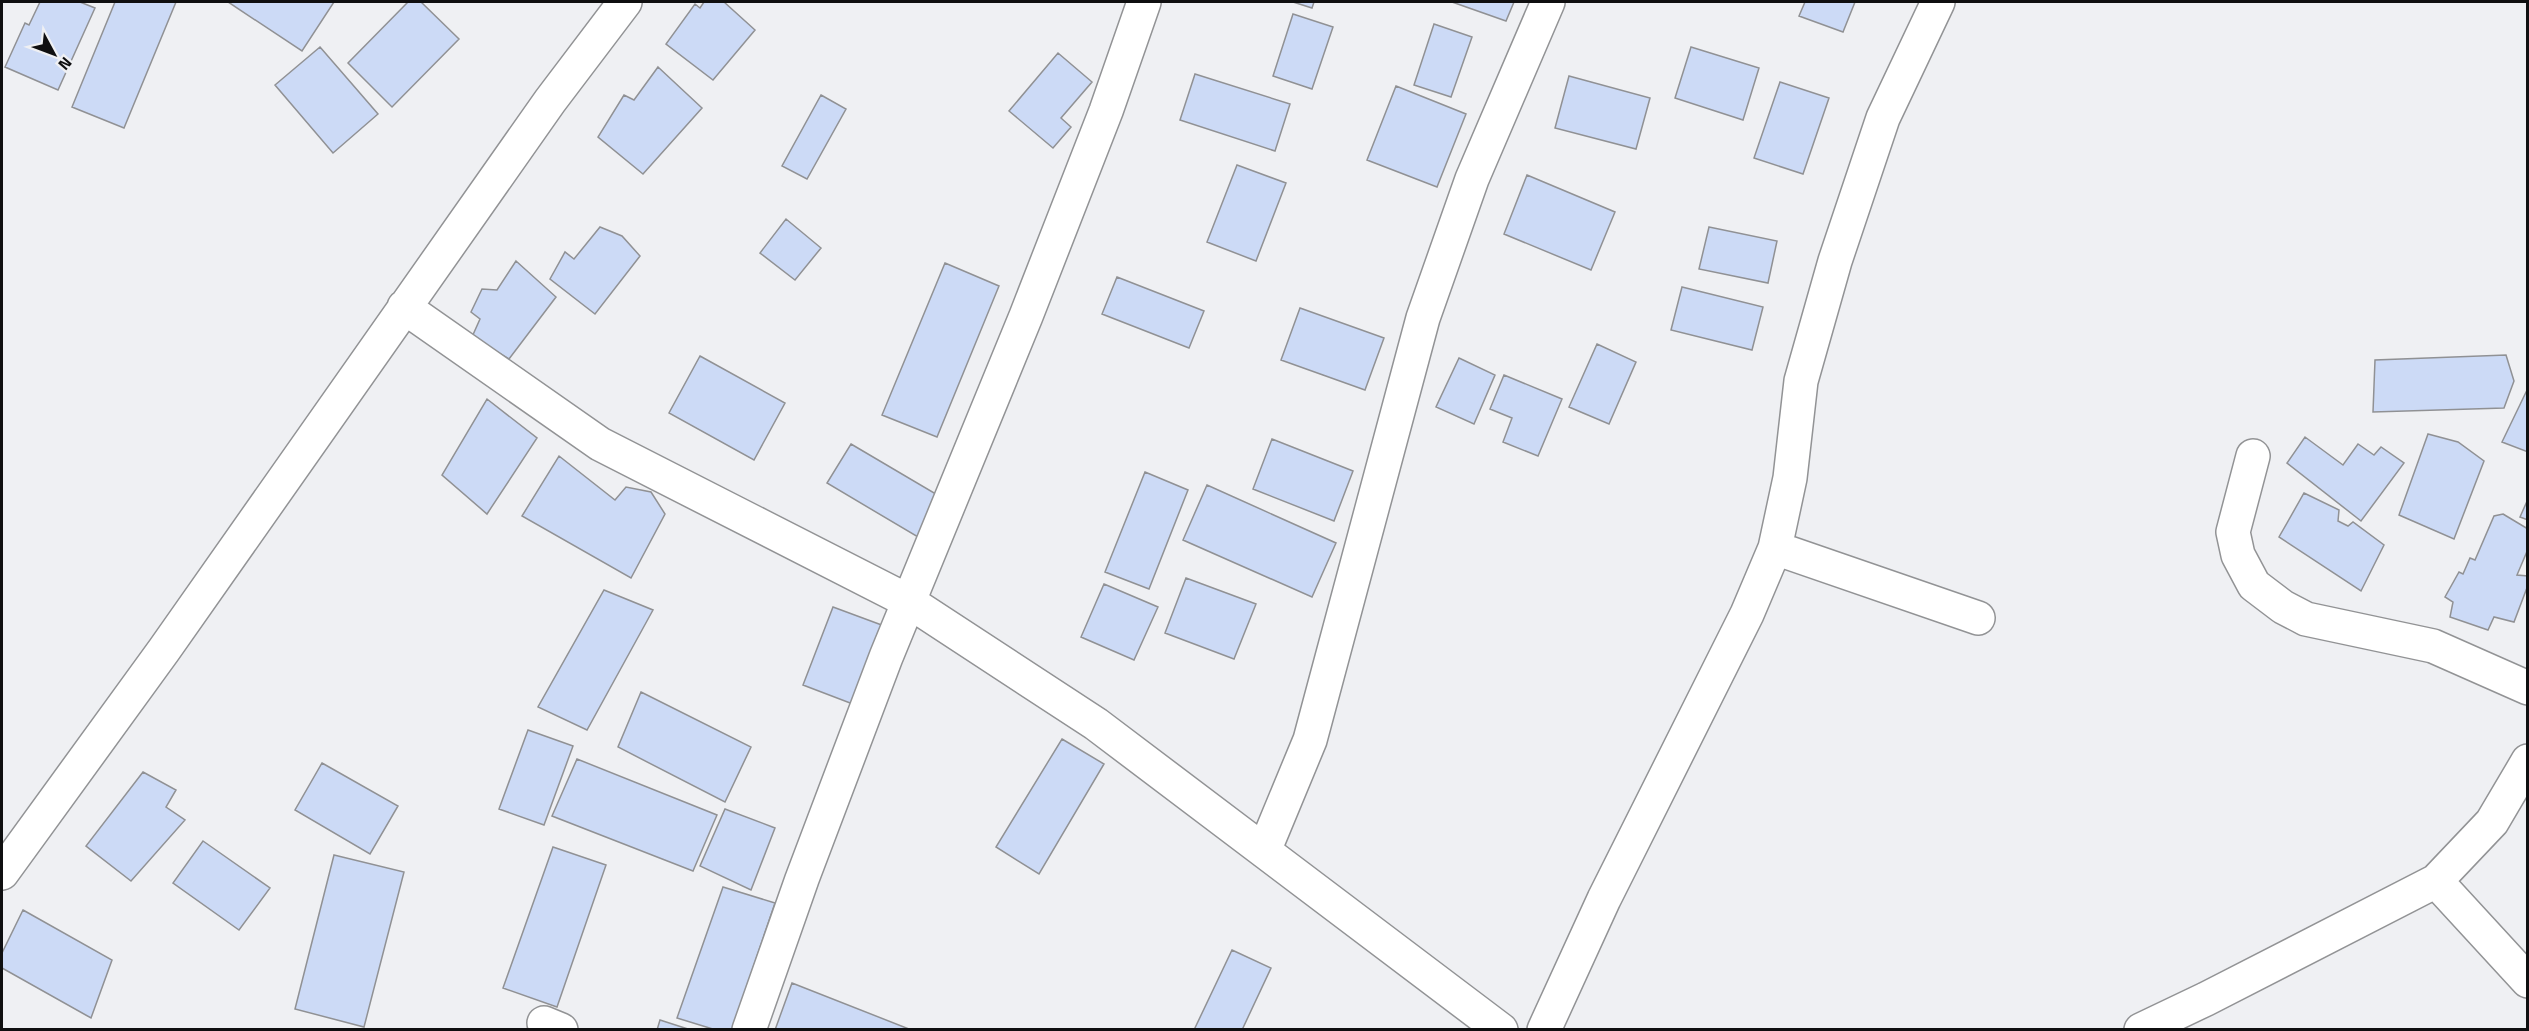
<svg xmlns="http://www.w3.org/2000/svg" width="2529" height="1031" font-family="'Titillium Web',sans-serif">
  <rect width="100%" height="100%" fill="#eff0f3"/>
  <path fill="#ccdaf6" stroke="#909194" stroke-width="1.5" d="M40 2H80L95 8 58 90 5 67 25 23 29 25Z
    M115 2H176L124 128 72 107Z
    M228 2H334L302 51Z
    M408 2H421L459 39 392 107 348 63Z
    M704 2H724L755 30 713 80 666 44 695 4 700 8Z
    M1293 2H1314L1312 8Z
    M1452 2H1514L1506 21Z
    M1805 2H1855L1843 32 1799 16Z
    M1293 14 1333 27 1312 89 1273 76Z
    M1434 24 1472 37 1451 97 1414 85Z
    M320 47 378 114 333 153 275 85Z
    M1691 47 1759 68 1743 120 1675 98Z
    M1058 53 1092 82 1061 118 1071 127 1053 148 1009 111Z
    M658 67 702 108 643 174 598 137 624 95 634 100Z
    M1195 74 1290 104 1275 151 1180 120Z
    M1569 76 1650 98 1636 149 1555 128Z
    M1780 82 1829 98 1803 174 1754 158Z
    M1396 86 1466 114 1437 187 1367 160Z
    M821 95 846 109 807 179 782 166Z
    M1237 165 1286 183 1256 261 1207 242Z
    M1527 175 1615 212 1591 270 1504 234Z
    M786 219 821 248 795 280 760 253Z
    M600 227 622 236 640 256 595 314 550 279 565 252 574 259Z
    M1709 227 1777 241 1768 283 1699 269Z
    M516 261 556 297 509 359 472 337 480 319 471 312 482 289 497 290Z
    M945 263 999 286 937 437 882 415Z
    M1117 277 1204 311 1189 348 1102 314Z
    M1682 287 1763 307 1752 350 1671 330Z
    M1300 308 1384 338 1365 390 1281 360Z
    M1597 344 1636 362 1609 424 1569 407Z
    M2506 355 2514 381 2504 408 2373 412 2375 360Z
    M700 356 785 403 754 460 669 413Z
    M1459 358 1495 375 1474 424 1436 407Z
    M1504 375 1562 399 1538 456 1503 442 1512 418 1490 409Z
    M2528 388V452L2502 442Z
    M487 399 537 438 487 514 442 475Z
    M2428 434 2458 442 2484 461 2454 539 2399 515Z
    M2305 437 2343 465 2358 444 2374 455 2381 447 2404 463 2361 521 2287 463Z
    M1272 439 1353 471 1334 521 1253 489Z
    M851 444 941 497 918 537 827 483Z
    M559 456 615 500 626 487 651 492 665 514 631 578 522 516Z
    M1145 472 1188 490 1149 589 1105 572Z
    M1207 485 1336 543 1312 597 1183 540Z
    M2304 493 2339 510 2338 521 2348 526 2353 522 2384 545 2361 591 2279 537Z
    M2528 499V520L2520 517Z
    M2503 514 2528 529V549L2517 575 2528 576V585L2514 622 2494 617 2488 630 2450 617 2453 602 2445 597 2459 572 2463 574 2470 558 2475 560 2494 516Z
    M1186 578 1256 604 1234 659 1165 633Z
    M1104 584 1158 607 1134 660 1081 637Z
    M604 590 653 610 587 730 538 707Z
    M833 607 887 627 858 706 803 685Z
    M641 692 751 747 725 802 618 747Z
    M528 730 573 746 544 825 499 809Z
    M1062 739 1104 764 1039 874 996 847Z
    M577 759 717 815 693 871 552 816Z
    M322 763 398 806 370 854 295 810Z
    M143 772 176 790 166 807 185 820 131 881 86 846Z
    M725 809 775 828 751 890 700 866Z
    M203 841 270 888 239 930 173 883Z
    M553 847 606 865 557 1007 503 988Z
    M334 855 404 872 364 1027 295 1009Z
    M723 887 775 903 732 1030H716L677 1018Z
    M23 910 112 960 91 1018 2 968V953Z
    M1232 950 1271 968 1242 1030H1194Z
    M792 983 909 1029V1030H775Z
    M660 1020 691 1030H657Z"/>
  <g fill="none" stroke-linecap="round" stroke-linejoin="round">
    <defs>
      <path id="minor" d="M404 307 600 444 908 601 1096 724 1501 1030
        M2253 456 2233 532 2238 555 2254 585 2283 607 2306 619 2433 646 2528 688
        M1775 548 1978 618
        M1264 851 1310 740 1423 318 1472 179 1548 2
        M2 873 164 650 550 101 625 2
        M2436 881 2528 981
        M544 1023 561 1030
        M749 1030 802 879 886 657 1026 316 1106 111 1144 2
        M1544 1030 1604 899 1747 614 1775 548 1790 478 1801 381 1835 261 1883 118 1938 2
        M2141 1030 2206 999 2436 881 2492 822 2528 761"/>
    </defs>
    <use href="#minor" stroke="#929395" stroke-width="36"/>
    <use href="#minor" stroke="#fff" stroke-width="33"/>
  </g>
  <rect width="2529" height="1031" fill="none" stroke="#0f0f10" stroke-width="6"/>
  <g transform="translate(54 54) rotate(131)" stroke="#eff0f3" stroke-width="4.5" paint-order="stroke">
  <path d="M0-4.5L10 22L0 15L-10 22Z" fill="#0f0f10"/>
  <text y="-9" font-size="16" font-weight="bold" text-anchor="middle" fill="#0f0f10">N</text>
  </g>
</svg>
